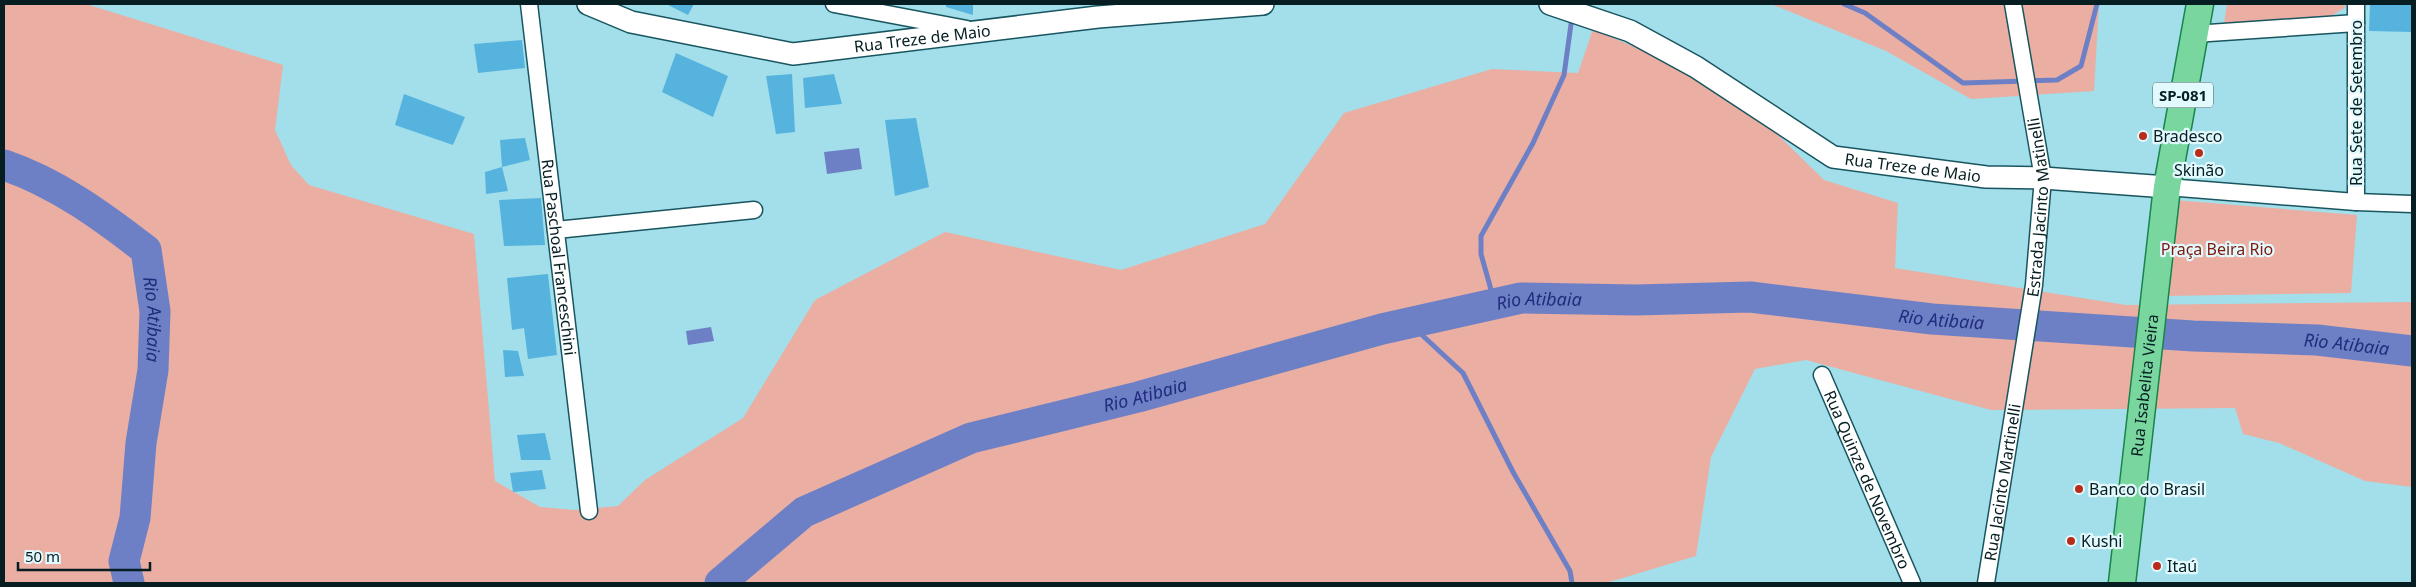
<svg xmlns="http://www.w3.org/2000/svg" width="2416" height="587" font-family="'Noto Sans',sans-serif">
  <rect width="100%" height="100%" fill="#a3dfea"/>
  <path fill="#eaaea2" d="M4 4H86L283 65 275 130 291 165 309 185 474 234 495 481 540 507 574 510 618 506 645 480 743 418 815 300 945 232 1121 270 1265 224 1344 113 1492 69 1578 73 1593 29 1687 70 1774 131 1824 180 1898 203 1895 268 2126 305 2412 302V487L2365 481 2279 443 2243 434 2235 408 1991 410 1806 360 1755 369 1711 457 1696 556 1606 583H4Z
    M1771 4H2099L2094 91 1971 99 1886 51Z
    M2227 4H2342L2346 7 2331 16 2224 23Z
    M2174 200 2357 215 2351 293 2164 296Z"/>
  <path fill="#6d80c5" d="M859 148 862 169 827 174 824 152Z
    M711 327 714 341 688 345 686 331Z"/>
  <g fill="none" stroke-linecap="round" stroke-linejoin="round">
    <path stroke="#6d80c5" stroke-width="5" d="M1844 4 1865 13 1963 83 2057 80 2081 66 2097 4
      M1495 304 1481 254V236L1533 143 1564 75 1572 17
      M1409 323 1463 373 1513 472 1570 571 1572 583"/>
    <g stroke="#6d80c5" stroke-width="31">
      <path id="s1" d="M4 165C57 183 102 216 146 250L155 311 153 370 141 443 135 518 124 561 129 583"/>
      <path id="s2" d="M720 583 804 512 971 438 1138 397 1382 329 1521 298 1636 300 1750 297 1932 319 2193 336 2317 340 2412 351"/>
    </g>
  </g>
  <path fill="#56b3de" d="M666 4H694L688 15Z
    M946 4H973V15L946 7Z
    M2370 4H2412V32L2369 31Z
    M522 40 525 68 478 73 474 44Z
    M676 53 728 76 713 117 662 92Z
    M792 74 795 132 776 134 766 76Z
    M834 74 842 104 805 108 803 78Z
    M404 94 465 117 453 145 395 125Z
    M916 118 929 187 895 196 885 120Z
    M525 138 530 160 502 167 500 140Z
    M502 167 508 191 486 194 485 172Z
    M541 198 545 245 504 246 499 200Z
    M548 274 557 355 528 359 524 328 512 330 507 278Z
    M503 350 518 351 524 376 505 377Z
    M545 433 551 460H521L517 435Z
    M542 470 546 489 513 492 510 473Z"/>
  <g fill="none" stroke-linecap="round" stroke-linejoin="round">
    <defs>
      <g id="minor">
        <path id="s3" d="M529 4 589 511"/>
        <path d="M834 4 967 29"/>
        <path d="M2194 34 2356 23"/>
        <path d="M2167 187 2356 202 2412 204"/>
        <path d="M2356 202V4"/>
        <path d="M556 230 754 210"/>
        <path id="s4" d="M1822 375 1912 583"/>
        <path id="s5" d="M1986 583 2034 285 2043 178 2013 4"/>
      </g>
      <g id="tertiary">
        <path id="s6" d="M588 4 631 22 793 54 1098 17 1263 4"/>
        <path id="s7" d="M1550 4 1630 31 1696 67 1833 157 1986 177 2043 178 2167 187"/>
      </g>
      <g id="primary">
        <path id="s8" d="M2122 583 2167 187 2200 4"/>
      </g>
    </defs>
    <use href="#minor" stroke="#18555f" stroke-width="19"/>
    <use href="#tertiary" stroke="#18555f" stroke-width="24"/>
    <use href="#primary" stroke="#18834a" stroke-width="29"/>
    <use href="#minor" stroke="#fff" stroke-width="16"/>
    <use href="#tertiary" stroke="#fff" stroke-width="21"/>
    <use href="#primary" stroke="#7ad69f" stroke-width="26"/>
  </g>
  <g fill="#b92c19" stroke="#e2f9fd" stroke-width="2">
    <circle cx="2143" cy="136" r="5"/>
    <circle cx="2199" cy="153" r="5"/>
    <circle cx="2079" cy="489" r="5"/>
    <circle cx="2071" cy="541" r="5"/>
    <circle cx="2157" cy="566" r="5"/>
  </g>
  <g text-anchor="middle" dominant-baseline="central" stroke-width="4.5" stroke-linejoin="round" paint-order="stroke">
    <rect fill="#e2f9fd" stroke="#486064" stroke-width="1" x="2153" y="82.5" width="60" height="25" rx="4"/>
    <g font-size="15" font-weight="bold" fill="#061e22">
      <text x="2183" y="95">SP-081</text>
    </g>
    <g font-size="16" fill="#061e22" stroke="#e2f9fd">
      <text stroke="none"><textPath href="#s6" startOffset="342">Rua Treze de Maio</textPath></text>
      <text transform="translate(2356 103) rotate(-90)">Rua Sete de Setembro</text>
      <text stroke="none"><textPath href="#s7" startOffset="404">Rua Treze de Maio</textPath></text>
      <text stroke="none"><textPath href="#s5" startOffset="380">Estrada Jacinto Matinelli</textPath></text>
      <text stroke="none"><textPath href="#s3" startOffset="255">Rua Paschoal Franceschini</textPath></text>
      <text stroke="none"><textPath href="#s8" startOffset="199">Rua Isabelita Vieira</textPath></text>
      <text stroke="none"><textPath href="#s4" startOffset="114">Rua Quinze de Novembro</textPath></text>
      <text stroke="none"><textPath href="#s5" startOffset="102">Rua Jacinto Martinelli</textPath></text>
    </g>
    <g font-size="16" fill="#061e22" stroke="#e2f9fd" text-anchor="start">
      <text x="2153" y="136">Bradesco</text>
      <text x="2199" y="170" text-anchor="middle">Skinão</text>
      <text x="2089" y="489">Banco do Brasil</text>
      <text x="2081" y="541">Kushi</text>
      <text x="2167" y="566">Itaú</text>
    </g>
    <g font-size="16" fill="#7e190c" stroke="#e2f9fd">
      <text x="2217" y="249">Praça Beira Rio</text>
    </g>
    <g font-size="18" font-style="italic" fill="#212c7e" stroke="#e2f9fd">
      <text stroke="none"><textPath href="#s2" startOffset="878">Rio Atibaia</textPath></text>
      <text stroke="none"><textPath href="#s2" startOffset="1282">Rio Atibaia</textPath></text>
      <text stroke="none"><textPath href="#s1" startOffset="236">Rio Atibaia</textPath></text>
      <text stroke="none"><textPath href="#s2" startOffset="1688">Rio Atibaia</textPath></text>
      <text stroke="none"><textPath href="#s2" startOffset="472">Rio Atibaia</textPath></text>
    </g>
  </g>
  <rect width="2416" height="587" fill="none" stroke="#061e22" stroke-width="10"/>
  <path d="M18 562v8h132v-8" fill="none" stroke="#061e22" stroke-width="2.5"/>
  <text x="25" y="562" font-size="15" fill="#061e22" stroke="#e2f9fd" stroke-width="4" paint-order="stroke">50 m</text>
</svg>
